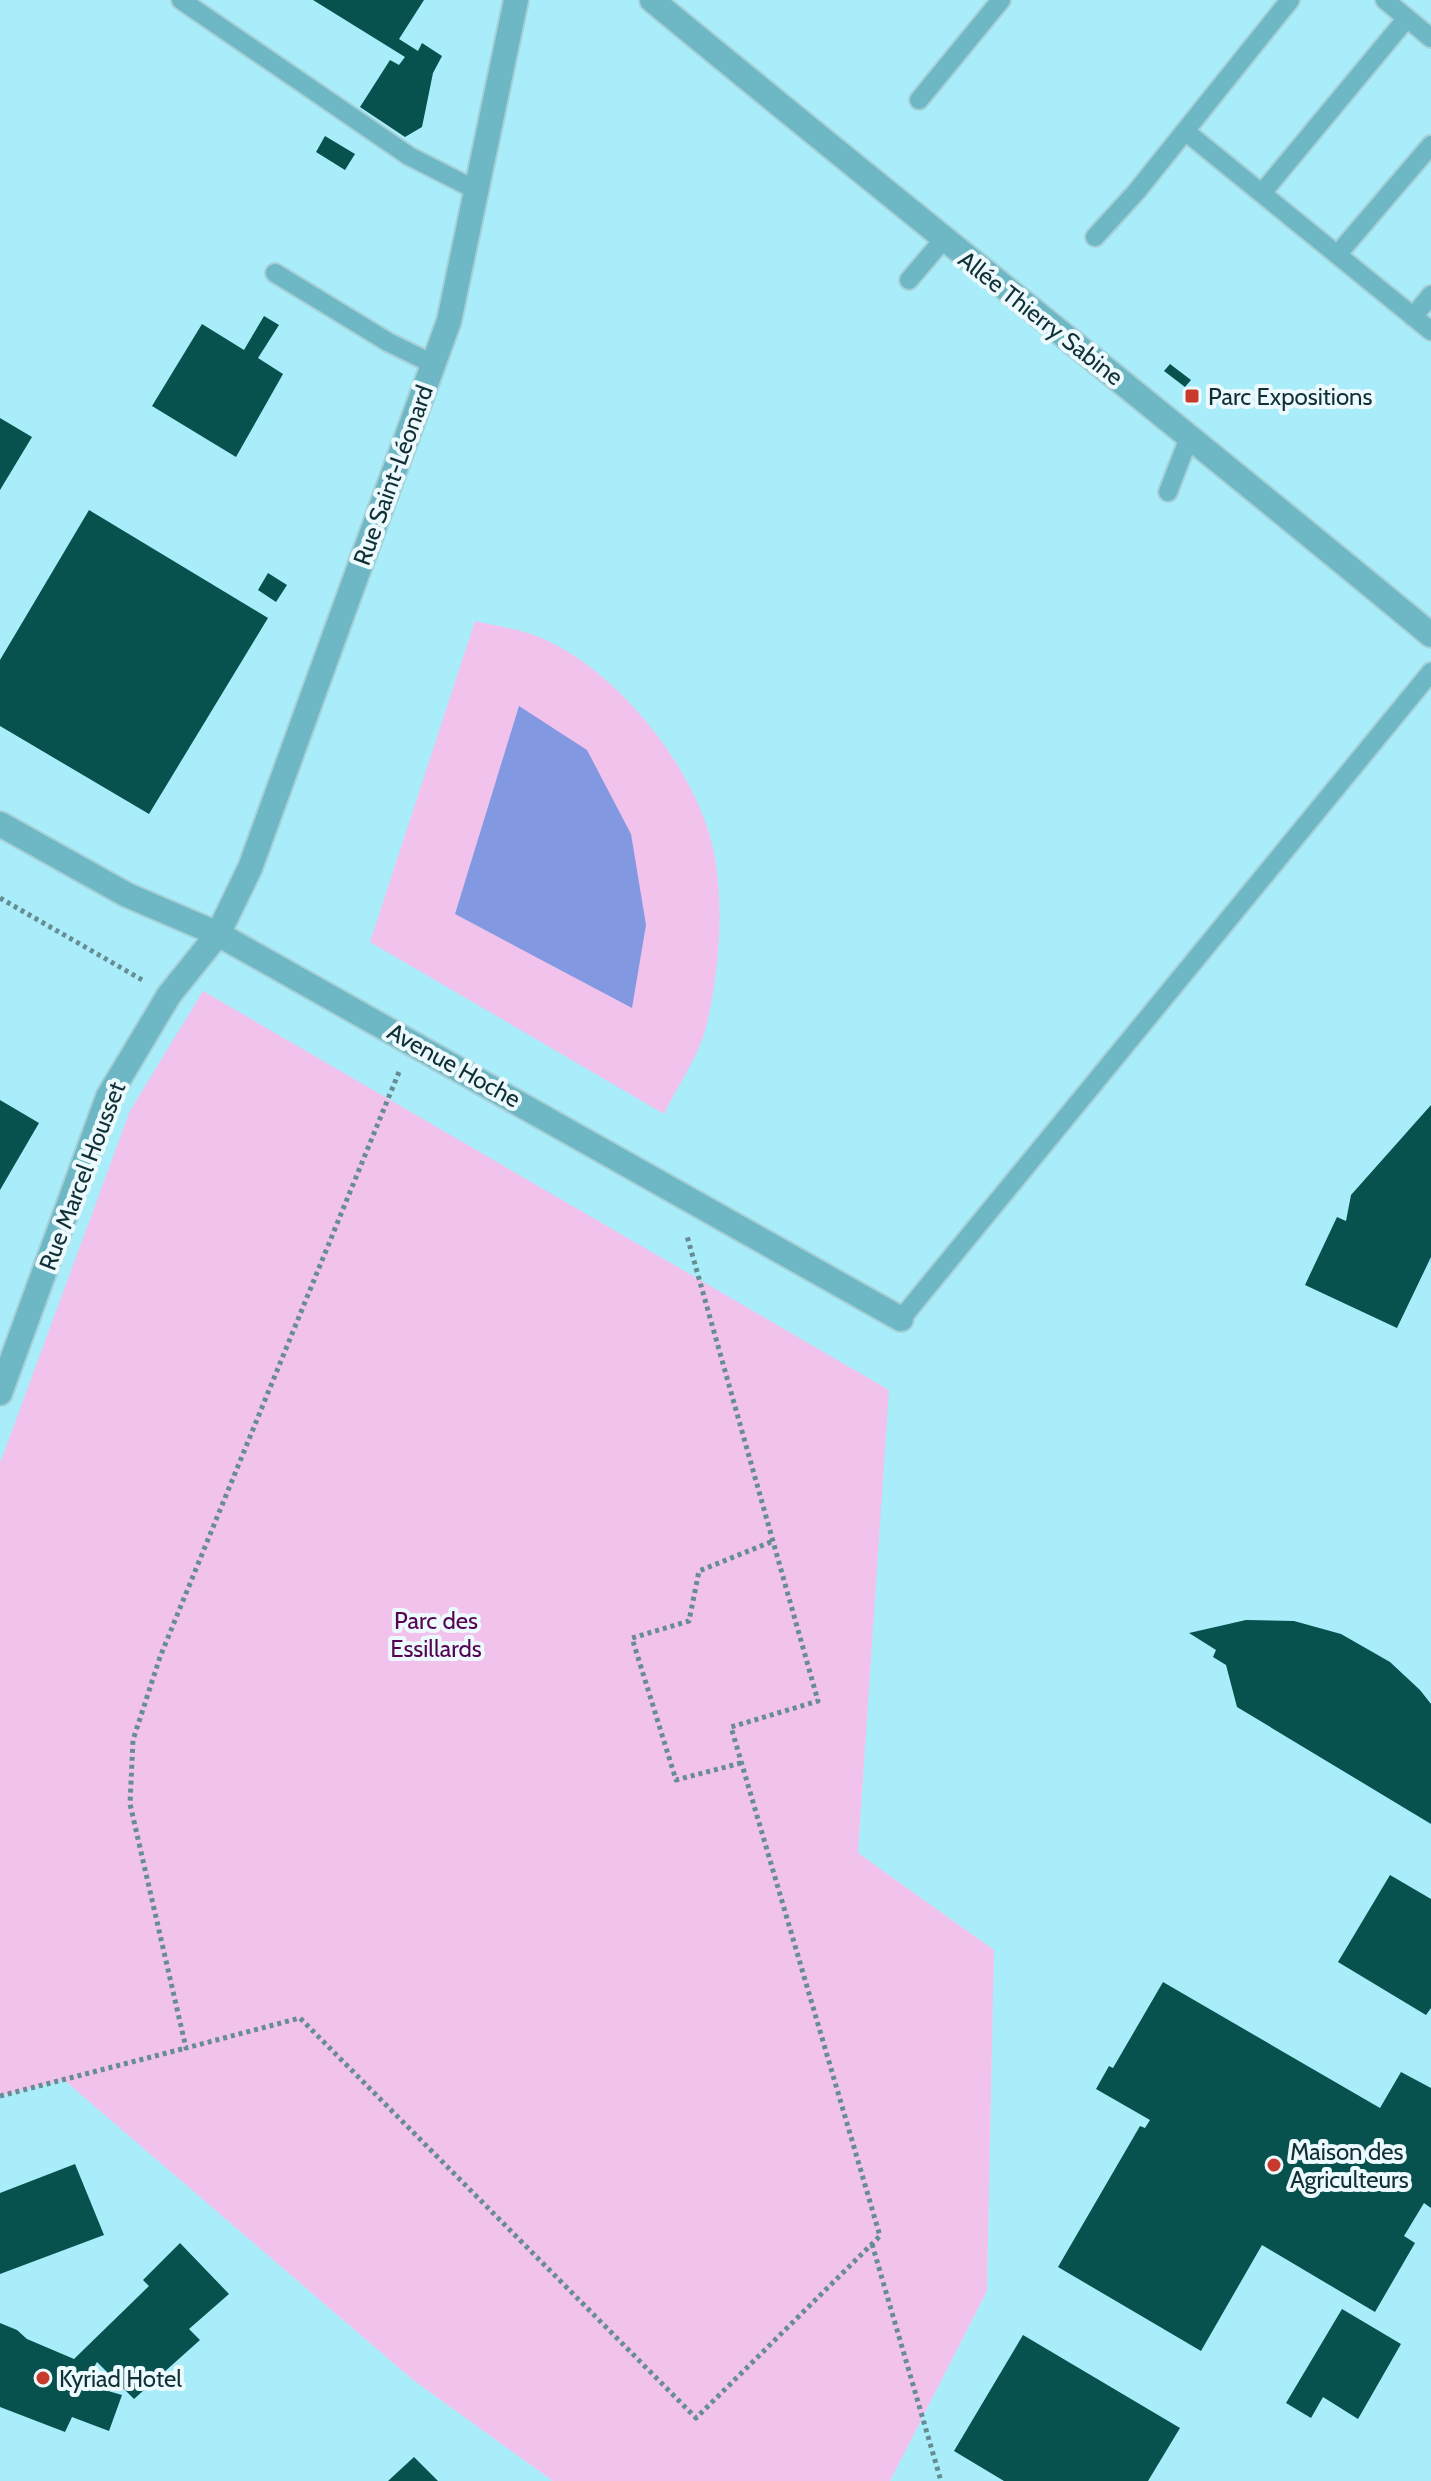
<svg xmlns="http://www.w3.org/2000/svg" width="1431" height="2481" font-family="Cabin,sans-serif">
  <rect width="100%" height="100%" fill="#c7f3fb"/>
  <path fill="#aaedfa" d="M0 0H1431V2481H890L987 2291 994 1950 858 1853 888 1390 0 1463Z
    M63 2079 413 2380 553 2481H0V2096Z"/>
  <path fill="#f1c2ec" d="M475 621C492 625 511 628 528 633 612 660 701 772 715 858 724 912 719 974 706 1027 699 1056 677 1087 664 1114L370 942Z
    M203 991 889 1390 858 1853 994 1950 987 2291 890 2481H553L413 2380 64 2080 0 2096V1463L130 1111Z"/>
  <path fill="#8299e1" d="M519 706 587 750 631 834 646 925 632 1008 455 914Z"/>
  <path fill="#07514e" d="M313 0H424L399 39 418 51 422 43 442 56 433 73 422 127 405 137 360 107 390 60 399 65 405 57Z
    M325 136 355 154 345 170 316 152Z
    M264 316 279 325 258 358 283 374 236 457 152 406 202 324 244 350Z
    M1170 364 1191 380 1185 387 1164 371Z
    M0 418 32 437 0 490Z
    M89 510 268 618 149 814 0 726V660Z
    M268 573 287 585 276 602 258 590Z
    M0 1100 39 1123 0 1190Z
    M1431 1105V1257L1397 1328 1305 1285 1337 1217 1346 1221 1351 1195Z
    M1246 1620 1294 1621 1341 1634 1390 1662 1420 1690 1431 1704V1824L1237 1707 1226 1665 1213 1657 1216 1650 1189 1633Z
    M1390 1875 1431 1899V2008L1426 2015 1338 1962Z
    M1163 1982 1380 2108 1401 2072 1431 2088V2208L1424 2203 1404 2236 1415 2243 1375 2312 1262 2245 1201 2351 1058 2267 1140 2126 1145 2128 1150 2120 1096 2089 1109 2066 1113 2068Z
    M75 2164 104 2235 0 2274V2193Z
    M180 2243 229 2294 189 2329 200 2340 134 2399 97 2362 84 2384 122 2395 109 2431 72 2417 65 2432 0 2407V2323L17 2330 27 2339 74 2359 149 2286 143 2280Z
    M1342 2309 1401 2344 1358 2419 1323 2397 1311 2418 1286 2403Z
    M1023 2335 1180 2428 1148 2481H1004L954 2451Z
    M414 2457 438 2481H388Z"/>
  <g fill="none" stroke-linecap="round" stroke-linejoin="round">
    <defs>
      <path id="service" d="M181 0 409 156 476 190
        M1385 0 1431 38
        M919 100 1001 0
        M1185 131 1431 331
        M1262 193 1407 18
        M1095 237 1137 191 1290 0
        M1337 255 1431 145
        M275 273 388 342 433 364
        M909 280 943 240
        M1413 317 1431 295
        M1168 492 1190 435
        M901 1319 1431 672"/>
      <path id="minor" d="M652 0C910 213 1173 421 1431 635
        M0 824 127 895 218 934 901 1319
        M0 1393 108 1097 169 995 218 934 250 868 449 321 516 0"/>
    </defs>
    <use href="#service" stroke="#a6d0d7" stroke-width="22"/>
    <use href="#minor" stroke="#a6d0d7" stroke-width="28"/>
    <path stroke="#678d94" stroke-width="5" stroke-dasharray="4 4" stroke-linecap="butt" d="M0 898 144 981
      M399 1072 160 1657 133 1740 130 1804 186 2048 300 2018 696 2418 880 2236 731 1727 818 1701 687 1236
      M741 1763 676 1780 632 1638 689 1621 699 1571 773 1541
      M0 2096 186 2048
      M872 2244 941 2481"/>
    <use href="#service" stroke="#6eb8c5" stroke-width="18"/>
    <use href="#minor" stroke="#6eb8c5" stroke-width="24"/>
  </g>
  <g fill="#c83b2c" stroke="#ecfafd" stroke-width="3">
    <rect x="1184" y="388" width="16" height="16" rx="4"/>
    <circle cx="1274" cy="2165" r="8"/>
    <circle cx="43" cy="2378" r="8"/>
  </g>
  <g text-anchor="middle" dominant-baseline="central" stroke-width="8" stroke-linejoin="round" paint-order="stroke">
    <g font-size="24" fill="#103035" stroke="#ecfafd">
      <text transform="translate(1041 318) rotate(38)">Allée Thierry Sabine</text>
      <text transform="translate(393 475) rotate(-70)">Rue Saint-Léonard</text>
      <text transform="translate(454 1065) rotate(29)">Avenue Hoche</text>
      <text transform="translate(82 1176) rotate(-69)">Rue Marcel Housset</text>
    </g>
    <g font-size="24" fill="#103035" stroke="#ecfafd" text-anchor="start">
      <text x="1208" y="396">Parc Expositions</text>
      <text x="1290" y="2151">Maison des<tspan x="1290" dy="28">Agriculteurs</tspan></text>
      <text x="59" y="2378">Kyriad Hotel</text>
    </g>
    <g font-size="24" fill="#550452" stroke="#ecfafd">
      <text x="436" y="1620">Parc des<tspan x="436" dy="28">Essillards</tspan></text>
    </g>
  </g>
</svg>
